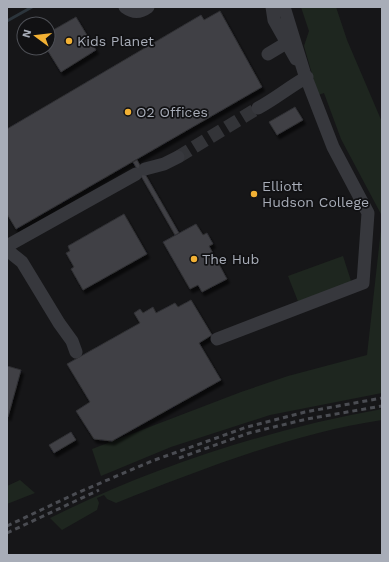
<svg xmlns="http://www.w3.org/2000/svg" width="389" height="562" font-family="'Work Sans',sans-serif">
  <defs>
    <filter id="shadow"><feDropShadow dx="2.5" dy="4" stdDeviation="1" flood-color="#0009"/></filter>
  </defs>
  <rect width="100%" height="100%" fill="#161618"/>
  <path fill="#1e261f" d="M301 7H336L347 40 382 122V216L341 139 324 93 318 95 304 46 309 31Z
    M382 220V393L270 415 171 447 101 476 92 449 241 392 288 376 367 355Z
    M343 256 352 284 299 304 288 276Z
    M382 409V420C290 434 203 469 116 503L107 499 104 495 97 498 99 503 97 510 62 530 50 518C155 466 266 430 382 409Z
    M20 480 35 493 7 504V486Z"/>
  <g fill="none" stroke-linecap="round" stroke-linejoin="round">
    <path stroke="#2c353c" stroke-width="3" d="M7 21 32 7"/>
  </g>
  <path fill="#404145" stroke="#303034" filter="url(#shadow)" d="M220 11 262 87 16 229 7 214V129L201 15 204 20Z
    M76 17 96 50 61 72 46 48H48V33Z
    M295 107 303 120 277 135 269 122Z
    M137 160 179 233 175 235 133 162Z
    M124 214 147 254 83 290 71 269 74 267 66 253 70 251 68 246Z
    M196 224 203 235 207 233 213 244 209 246 227 279 202 292 198 285 190 289 163 242Z
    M191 300 212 335 199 343 221 380 112 441 94 439 76 411 90 402 67 364 140 323 134 313 140 309 143 313 153 307 156 313 175 303 178 307Z
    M7 366 21 370 8 417 7 416Z
    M71 432 76 440 54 453 49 445Z"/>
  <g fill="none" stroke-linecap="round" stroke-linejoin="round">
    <path stroke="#333438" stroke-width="13" stroke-dasharray="13 6" stroke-linecap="butt" d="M178 157 258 108"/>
    <path stroke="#37383d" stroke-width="13" d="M125 7C133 13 140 13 148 7
      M272 7 274 20 296 59
      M268 54 293 39
      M258 108C275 99 289 87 307 77
      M145 169 164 164 178 157
      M7 246 136 174
      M7 250 22 262 59 323 72 341 76 352
      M217 339 363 283 368 213 333 147 304 72 284 7"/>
    <path stroke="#4a4c52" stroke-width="3" stroke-dasharray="5 4" stroke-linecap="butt" d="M179 458 249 433 307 419 382 406
      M7 526 77 493 152 461 247 427 305 412 382 398
      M7 533 99 490"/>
  </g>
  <g fill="#f2b134" stroke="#111113" stroke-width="1.5">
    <circle cx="69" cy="41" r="4"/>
    <circle cx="128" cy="112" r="4"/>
    <circle cx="254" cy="194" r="4"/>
    <circle cx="194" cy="259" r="4"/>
  </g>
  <g text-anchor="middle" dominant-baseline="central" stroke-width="3.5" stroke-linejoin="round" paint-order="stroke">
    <g font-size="14" fill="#a8adb8" stroke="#111113" text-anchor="start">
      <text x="77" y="41">Kids Planet</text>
      <text x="136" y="112">O2 Offices</text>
      <text x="262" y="186">Elliott<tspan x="262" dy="16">Hudson College</tspan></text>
      <text x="202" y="259">The Hub</text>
    </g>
  </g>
  <rect width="389" height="562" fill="none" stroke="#a8adb8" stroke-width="16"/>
  <g transform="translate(36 36) rotate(285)"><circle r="19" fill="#111113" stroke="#4d4f55"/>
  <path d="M0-3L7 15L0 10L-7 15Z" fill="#f2b134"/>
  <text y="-6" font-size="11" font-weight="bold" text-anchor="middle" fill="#a8adb8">N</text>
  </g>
</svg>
